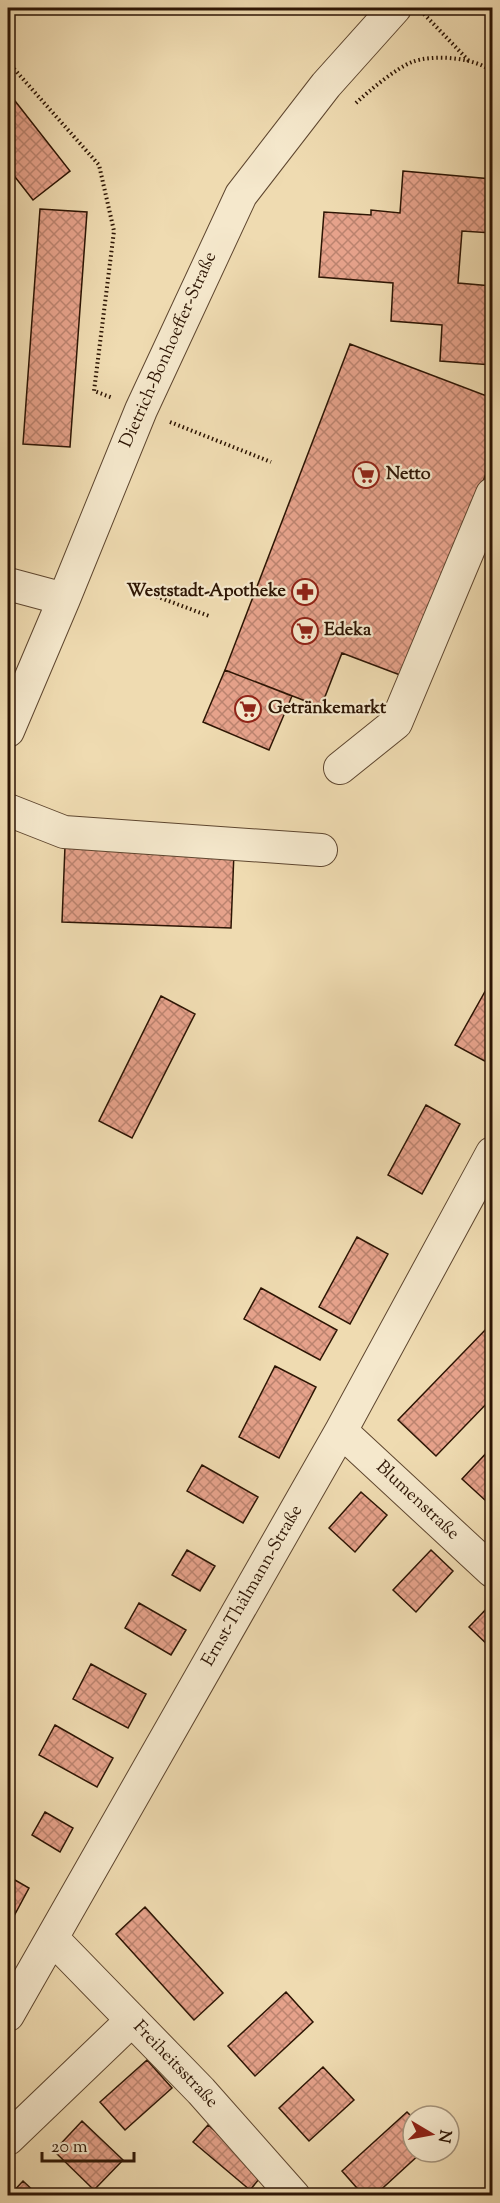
<svg xmlns="http://www.w3.org/2000/svg" width="500" height="2203" font-family="'Sorts Mill Goudy',serif">
  <defs>
    <pattern id="building-cross-hatch" width="8" height="8" patternUnits="userSpaceOnUse" patternTransform="scale(1.5)"><rect width="8" height="8" fill="#e6a28b"/><path d="M0 0l8 8M0 8l8-8" fill="none" stroke="#bb836f"/></pattern>
  </defs>
  <rect width="100%" height="100%" fill="#efdbb1"/>
  <filter id="stains"><feTurbulence type="fractalNoise" baseFrequency=".00333" numOctaves="4"/><feColorMatrix values="0 0 0 0 .2 0 0 0 0 .09 0 0 0 0 .02 0 0 0 .5 -.17"/></filter>
  <radialGradient id="worn" r=".72"><stop offset=".6" stop-color="#630" stop-opacity="0"/><stop offset="1" stop-color="#630" stop-opacity=".3"/></radialGradient>
  <path fill="url(#building-cross-hatch)" stroke="#2d1504" stroke-width="1.5" d="M8 92 70 171 33 200 8 168Z
    M403 171 492 179V233L462 231 458 283 492 286V365L440 361 442 325 391 321 393 283 319 277 324 212 371 215V210L400 213Z
    M40 209 87 212 70 447 23 444Z
    M350 344 492 398V458L408 678 342 653 321 707 225 670Z
    M225 670 292 696 269 750 203 722Z
    M65 846 234 852 231 928 62 922Z
    M492 979V1065L455 1045Z
    M161 996 195 1014 132 1138 99 1121Z
    M426 1105 460 1124 422 1194 388 1175Z
    M357 1237 388 1254 350 1324 319 1307Z
    M261 1288 337 1330 320 1360 244 1319Z
    M489 1326 492 1329V1398L436 1456 398 1420Z
    M275 1366 316 1387 279 1458 239 1437Z
    M492 1447V1494L486 1501 462 1479Z
    M202 1465 258 1497 243 1523 187 1491Z
    M361 1492 387 1515 355 1552 329 1528Z
    M187 1550 215 1566 200 1591 172 1575Z
    M431 1550 453 1571 416 1612 393 1590Z
    M139 1603 186 1630 171 1655 125 1628Z
    M490 1605 492 1607V1649L469 1627Z
    M91 1664 146 1694 128 1728 73 1699Z
    M55 1725 113 1758 97 1787 39 1755Z
    M45 1812 73 1828 60 1852 32 1835Z
    M8 1876 29 1888 14 1916 8 1912Z
    M145 1907 223 1993 194 2020 116 1934Z
    M286 1992 313 2022 255 2076 228 2046Z
    M147 2060 172 2088 125 2130 100 2102Z
    M323 2067 354 2100 309 2141 279 2108Z
    M407 2112 413 2118V2152H422L374 2196H364L342 2171Z
    M82 2121 123 2160 94 2190 54 2151Z
    M208 2125 264 2173 250 2190 193 2142Z
    M23 2181 39 2196H9Z"/>
  <g fill="none" stroke-linecap="round" stroke-linejoin="round">
    <defs>
      <path id="minor" d="M8 584 64 599
        M8 731 64 599 141 410 241 195 326 85 395 8
        M340 768 396 723 492 494
        M8 810 64 832 321 850
        M341 1431 492 1571
        M53 1939 201 2091 294 2196
        M8 2015 341 1431 492 1153
        M8 2139 132 2020"/>
    </defs>
    <use href="#minor" stroke="#5e462f" stroke-width="34"/>
    <path stroke="#2d1504" stroke-width="4" stroke-dasharray="1.5 3" stroke-linecap="butt" d="M424 14 469 61
      M8 62 99 165 114 231 94 391 113 398
      M356 103C370 90 395 69 412 62 432 54 476 57 492 72
      M170 422 271 462
      M131 587 209 616"/>
    <use href="#minor" stroke="#f5e8cc" stroke-width="32"/>
  </g>
  <defs>
    <symbol id="supermarket-ring" viewBox="-11 -11 22 22"><circle r="9.5" fill="#f5e8cc" stroke="#8f2418" stroke-width="1.5"/><path d="M-6-5.5h2.5l.6 2H6L4.5 2H-2.5L-4.4-4H-6ZM-1.5 3.2a1.3 1.3 0 1 0 .1 0ZM3 3.2a1.3 1.3 0 1 0 .1 0Z" fill="#8f2418"/></symbol>
    <symbol id="pharmacy-ring" viewBox="-11 -11 22 22"><circle r="9.5" fill="#f5e8cc" stroke="#8f2418" stroke-width="1.5"/><path d="M-2-6h4v4h4v4h-4v4h-4v-4h-4v-4h4Z" fill="#8f2418"/></symbol>
  </defs>
  <g fill-rule="evenodd">
    <use href="#supermarket-ring" x="351" y="460" width="30" height="30"/>
    <use href="#pharmacy-ring" x="290" y="577" width="30" height="30"/>
    <use href="#supermarket-ring" x="290" y="616" width="30" height="30"/>
    <use href="#supermarket-ring" x="233" y="694" width="30" height="30"/>
  </g>
  <g text-anchor="middle" dominant-baseline="central" stroke-width="4.5" stroke-linejoin="round" paint-order="stroke">
    <g font-size="18" fill="#2d1504" stroke="#f5e8cc">
      <text transform="translate(169 350) rotate(-66)">Dietrich-Bonhoeffer-Straße</text>
      <text transform="translate(417 1501) rotate(43)">Blumenstraße</text>
      <text transform="translate(253 1586) rotate(-60)">Ernst-Thälmann-Straße</text>
      <text transform="translate(175 2065) rotate(46)">Freiheitsstraße</text>
    </g>
    <g font-size="18" font-weight="bold" fill="#2d1504" stroke="#f5e8cc" text-anchor="start">
      <text x="386" y="475">Netto</text>
      <text x="286" y="592" text-anchor="end">Weststadt-Apotheke</text>
      <text x="324" y="631">Edeka</text>
      <text x="268" y="709">Getränkemarkt</text>
    </g>
  </g>
  <rect width="500" height="2203" fill="none" stroke="#efdbb1" stroke-width="30"/>
  <rect x="9" y="9" width="482" height="2185" fill="none" stroke="#2d1504" stroke-width="3"/>
  <rect x="15" y="15" width="470" height="2173" fill="none" stroke="#2d1504" stroke-width="1.5"/>
  <g transform="translate(431 2134) rotate(100)"><circle r="28" fill="#f5e8cc" stroke="#a5947c" stroke-width="1.5"/>
  <path d="M0-4.5L10 22L0 15L-10 22Z" fill="#8f2418"/>
  <text y="-9" font-size="16" font-weight="bold" text-anchor="middle" fill="#2d1504">N</text>
  </g>
  <path d="M42 2152v9h92v-9" fill="none" stroke="#2d1504" stroke-width="3"/>
  <text x="51" y="2152" font-size="18" fill="#2d1504" stroke="#f5e8cc" stroke-width="4.5" paint-order="stroke">20 m</text>
  <rect width="100%" height="100%" filter="url(#stains)"/>
  <rect width="100%" height="100%" fill="url(#worn)"/>
</svg>
